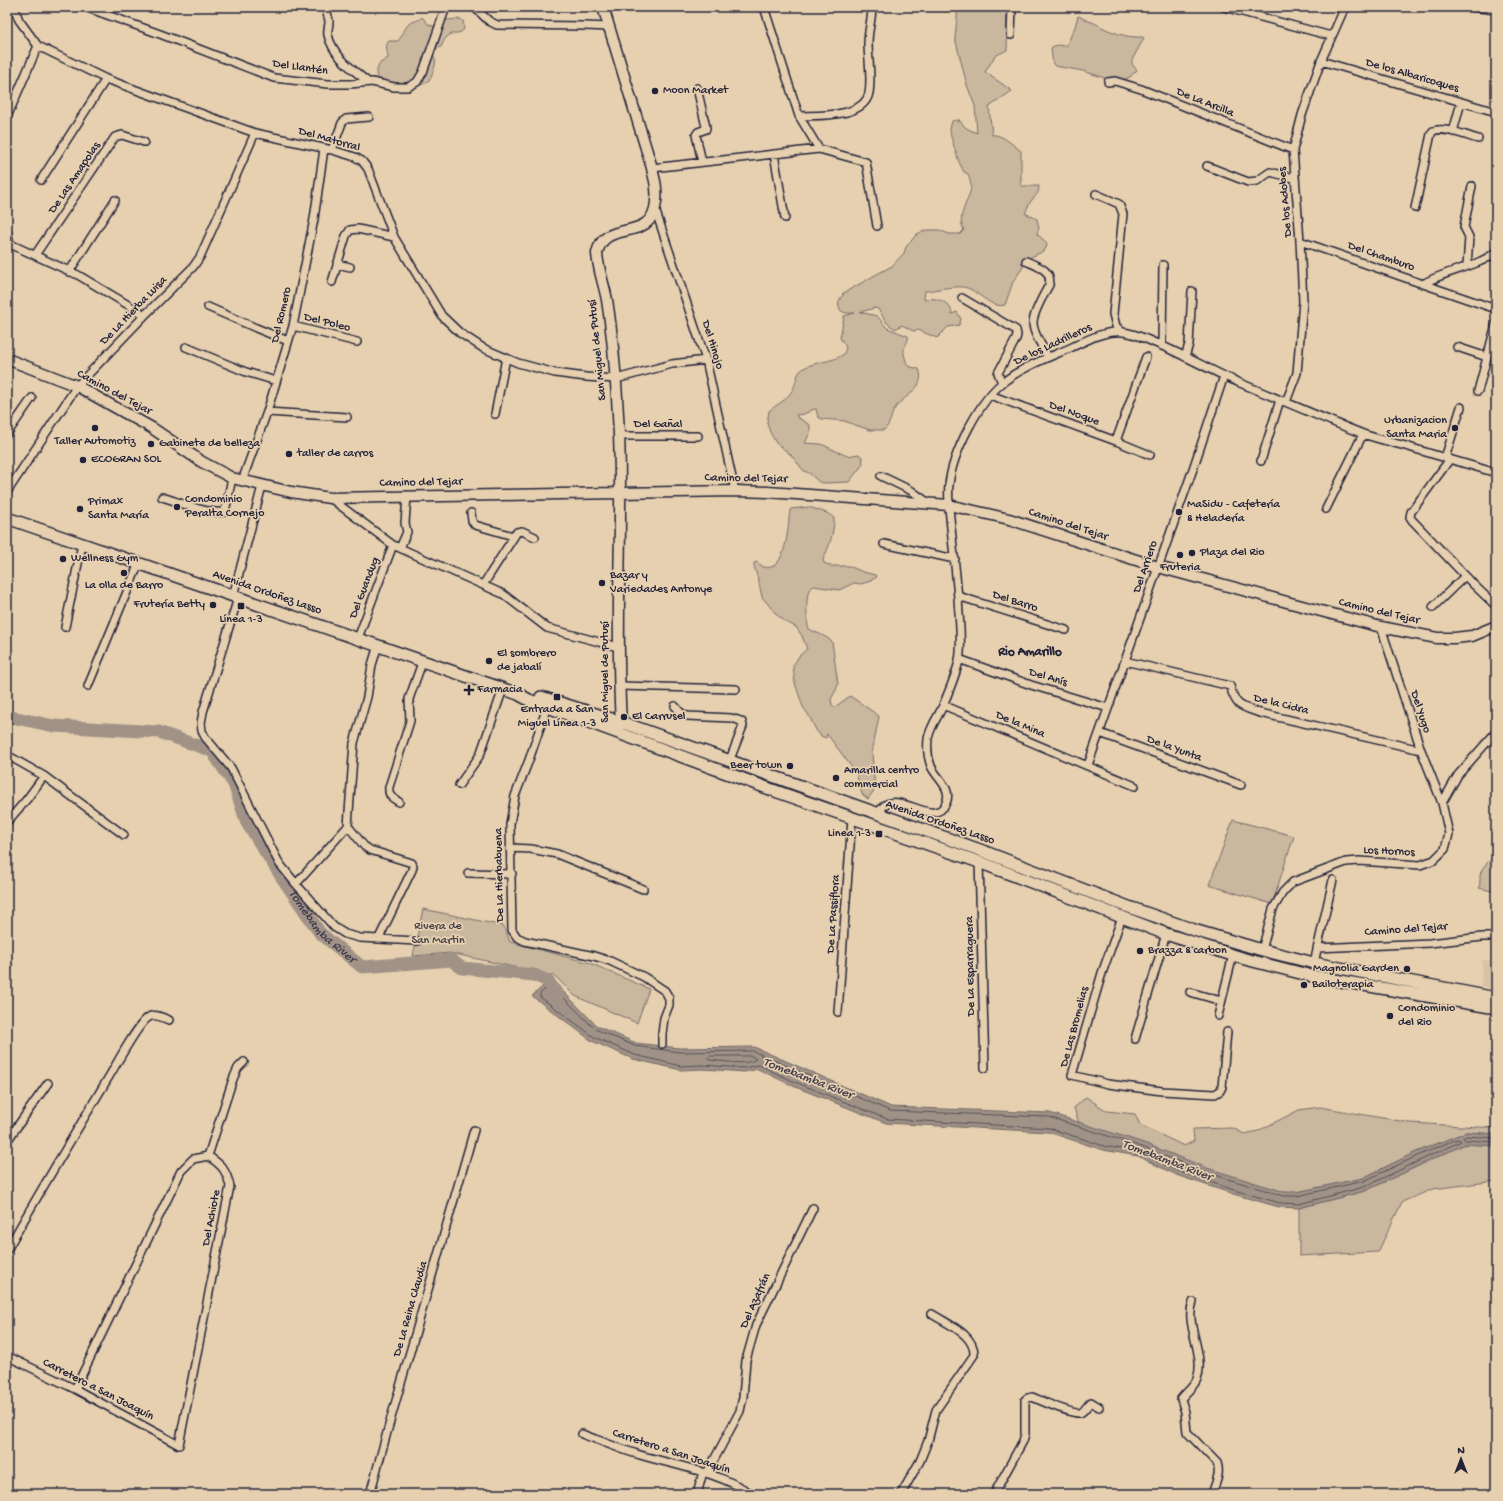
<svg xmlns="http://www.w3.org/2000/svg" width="1503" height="1501" font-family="'Gochi Hand',sans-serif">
  <rect width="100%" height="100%" fill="#e6d0af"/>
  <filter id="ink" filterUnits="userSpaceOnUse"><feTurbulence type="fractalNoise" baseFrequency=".025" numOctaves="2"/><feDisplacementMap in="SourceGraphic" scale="8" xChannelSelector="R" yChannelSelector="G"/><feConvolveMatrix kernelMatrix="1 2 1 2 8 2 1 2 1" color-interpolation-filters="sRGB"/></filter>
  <g filter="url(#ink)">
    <path fill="#d8c3a6" d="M1482 960 1496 961V989L1481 986Z"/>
    <path fill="#c9b79e" stroke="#766c6c" d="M958 7H1010L1007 10C1006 23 1008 37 1007 50L995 56 985 72 1012 91 989 107 992 135C1001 133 1014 146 1021 151V186H1039C1039 194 1036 195 1031 201 1029 204 1027 209 1025 213L1037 219 1039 228 1037 234 1046 242 1047 246 1044 251 1029 258 1013 282 1005 305C989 309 978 289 963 287 952 286 936 290 925 291L924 299C935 297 951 301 952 314L957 312 961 319 959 325 948 327 937 338 918 330 913 331 902 325 895 329 887 323 878 309 875 308 860 312 877 316 887 328 908 336C909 342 905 344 904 349 903 353 906 362 908 366L919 369C927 390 901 396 894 410 890 417 891 424 884 430H870L844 421 822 419 818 417 816 409H814L804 414 796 415 797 417 810 425V433L805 443 821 444 847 456 859 454 862 457 863 464 849 482 824 483 819 482 809 473 804 471 790 454 776 443 770 432 767 423 769 411C778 403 786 402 793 389 797 382 796 372 804 368 815 361 832 363 844 354L846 347 840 338 844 316 855 313H846L841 311C837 304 838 300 844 294H842L877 274 892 266 904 253 906 247 917 234 927 230H939L949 234H960L964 230C956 215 969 202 971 187 971 182 969 178 968 174L964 172 959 162 951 137 950 129 952 121 955 120 959 122 958 119 966 128 977 133 975 106 967 85 955 38Z
      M1078 16C1082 17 1083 19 1086 20 1090 22 1094 22 1098 25 1111 32 1126 38 1142 37L1144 38 1132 60V64L1137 70 1130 77 1123 80 1108 79 1083 71 1055 66 1053 64 1051 49 1052 47 1057 45 1066 46 1075 27Z
      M422 17 428 24 435 27 442 24 447 20 461 19 463 21C467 37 457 30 448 36 444 39 443 43 441 47L435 49 432 54C437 60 436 64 433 71 432 74 432 77 430 79 419 93 389 83 374 79H378L376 74 379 64 388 58C388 52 384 46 389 41H398C403 35 404 28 410 23 414 21 418 21 422 17Z
      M809 507 827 513 834 518C834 533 829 547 823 560L824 563 831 566H849L863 572 875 575 877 577 868 582 860 584 854 583 839 590 814 586C812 587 810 588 809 590 806 596 806 623 809 629 816 633 827 636 832 642L838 684 836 690 831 699 832 705 835 707 850 696 879 716 872 753 875 789 868 799 862 794 856 773 827 734 826 738 821 736 816 730 808 714 803 707 795 683 793 666 799 656 807 649 802 636 796 627 786 622 777 615 762 597 758 579 754 566V563L756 562C759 563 761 566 764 567 787 573 788 524 790 510L791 509Z
      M1233 820 1294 836 1272 904 1209 885Z
      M1496 855V892L1479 888C1480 884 1480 880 1480 875 1482 866 1489 861 1496 855Z
      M423 909 504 926 510 942 590 963 649 989 637 1023 575 996 555 976 450 953 413 956Z
      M1086 1097 1107 1111 1135 1114 1140 1125 1184 1146 1194 1141 1193 1129 1233 1128 1244 1134 1258 1131 1299 1110 1320 1107 1411 1123 1496 1128V1134L1466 1132 1414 1153 1363 1178 1297 1192 1286 1193 1204 1171 1080 1126 1074 1108Z
      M1465 1144 1496 1146V1181L1433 1189 1402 1202 1378 1252 1299 1256V1208L1365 1191Z"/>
    <path fill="#a09286" stroke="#6e6568" d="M551 979 597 1026 636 1043 679 1048 754 1047 891 1107 1050 1113 1144 1143 1207 1168 1285 1192H1297L1363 1178 1414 1153 1466 1132 1496 1134V1146L1465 1144 1365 1191 1299 1208 1279 1207 1233 1194 1176 1175 1138 1156 1103 1150 1048 1132 886 1123 793 1086 758 1069 744 1072 703 1069 681 1070 633 1059 592 1041 532 996Z"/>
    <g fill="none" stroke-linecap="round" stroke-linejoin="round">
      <path stroke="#544f59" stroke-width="1" d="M549 986H552L595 1029 635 1046 679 1052 753 1051 890 1111 1049 1117 1142 1147 1205 1172 1284 1196H1297L1364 1181 1415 1157 1454 1140 1459 1139 1461 1141 1364 1187 1299 1204 1280 1203 1234 1190 1177 1171 1139 1152 1104 1146 1049 1128 887 1119 795 1082 759 1065 744 1068 703 1065 681 1066 635 1055 594 1037 540 997V994Z
        M710 1056H752L756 1059C747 1066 722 1061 710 1060L708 1058Z
        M1496 1138 1466 1136 1463 1138 1465 1140 1496 1142"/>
      <path stroke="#a09286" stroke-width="13" id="s1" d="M7 716 54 726 159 732 212 751 234 784 247 823 281 876 320 933 362 967 451 960 462 968 534 975 548 981 558 995"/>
      <defs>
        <path id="street" d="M14 7 19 20 38 46 106 79 255 133 332 150 355 157 362 161 368 169 394 237 442 316 460 333 483 348 518 363 555 373 586 377 616 379 672 364 706 360
          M85 7 160 34 274 78 328 84H350L372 82 394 87H408L417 82 423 72 446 7
          M325 7C326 12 329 17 329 22 329 26 327 31 328 35 333 56 352 69 368 82
          M474 7 489 21 497 25 585 26 610 27
          M764 7 799 116
          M1224 7 1331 36
          M1472 7 1496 10
          M1011 35 1012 7
          M1321 61 1496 112
          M1108 82 1115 81 1141 89 1293 150
          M697 88 706 127V129L698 132 696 135 702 162
          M7 117 38 46
          M1453 132 1461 102
          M819 149 799 116C819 115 864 118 869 93 872 77 868 59 868 43 868 31 872 19 872 7
          M332 150 342 123 346 119 369 117
          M774 154 785 218
          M1207 166 1248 182 1257 181 1270 172 1294 178
          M652 168 819 149 866 162 877 226
          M41 180 106 79
          M1096 194 1119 204 1123 214 1113 314 1116 326 1121 331
          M1415 208 1431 134 1433 131C1444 126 1467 136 1478 139
          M655 209 706 360 735 491
          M7 231 10 244 7 250
          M1300 241 1423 284C1446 270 1476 268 1496 252
          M10 244 78 275 145 315
          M35 255 115 137 122 135 144 142
          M1026 261C1037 266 1053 270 1049 285 1044 294 1033 313 1033 323 1033 334 1043 347 1048 357
          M337 264 350 267
          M1467 266 1469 237 1464 227 1472 186
          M69 272 115 200
          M332 282 346 236 350 230 358 229 394 237
          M1423 284 1496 309
          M962 298 1016 330 1017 335 1016 339 998 373 1002 383
          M208 307 256 328 288 341
          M293 326 357 342
          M1162 346 1163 265
          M186 347 246 372 276 381
          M1457 347 1487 357
          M1185 357 1189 344 1192 291
          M1478 391 1496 324
          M990 395 1116 441 1150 455
          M1286 402 1297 373 1303 301 1300 241 1293 150 1302 115 1321 61 1345 7
          M267 412 347 417
          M495 414 506 358
          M7 434 32 398
          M619 436H698
          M1116 441 1146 357
          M1445 458 1461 407
          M1450 459 1411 512 1410 517 1412 520 1474 585 1496 606
          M1261 461 1280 400
          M881 476 912 491 930 504
          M242 481 267 412 293 326 314 219 324 149
          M7 492 77 386 145 315 193 267 200 257 255 133
          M162 497C179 502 206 514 224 512L226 507 232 478
          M330 498 393 545 503 594 547 628 618 647
          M1326 509 1363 434
          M471 513 472 521 475 525 513 536
          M884 544 955 559
          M400 548 407 532 405 523 407 496
          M483 585 517 532 522 531 535 537
          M233 596 262 486
          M958 596 1066 630
          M238 598 203 712 201 723 202 731 205 737 231 768 279 863 296 884 334 927 345 934 360 938 417 941
          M1433 607 1465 576
          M65 627 82 544
          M358 638 393 545
          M959 659 1031 685 1108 708
          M1125 661 1230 686C1236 707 1240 706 1260 713L1421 750
          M88 686 139 563
          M619 686 736 689
          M548 704 529 760 515 796 510 824 512 930 517 937 525 941 594 956 610 961 644 977 665 991 669 998V1005L664 1018 662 1034V1044
          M943 705 1135 786
          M675 706 681 713 687 716 731 718 738 720 742 722 743 726 729 762
          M1100 733 1241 785
          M7 755 44 776 124 835
          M1088 765 1193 469 1224 376
          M459 785 480 755 503 689
          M399 802C392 798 388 796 389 787L410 721 409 699 423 660
          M1442 803 1458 775 1496 732
          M878 815C891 780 933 832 946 803 953 788 936 778 931 766 928 758 927 748 928 739 929 730 936 719 941 710 948 694 955 678 959 661 962 645 960 629 959 613 957 577 952 542 949 507 949 500 948 492 949 485 952 454 980 398 1006 380 1025 366 1047 358 1068 349 1085 341 1104 330 1123 332 1134 333 1144 338 1153 342 1183 354 1211 371 1240 383 1281 400 1322 418 1363 434 1378 439 1394 443 1409 447 1438 456 1467 464 1496 473
          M7 822 27 799 44 776
          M348 826 354 743 367 697 372 665 378 645
          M510 848 531 849 557 854 643 889
          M979 862 985 1068
          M468 873 512 874
          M296 884 348 826 364 846 370 850 412 863 413 866 412 870 379 938
          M1122 917 1102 973 1072 1075 1108 1084 1162 1091 1215 1094 1220 1091 1222 1087 1227 1032
          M1317 948 1430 943 1482 937H1496
          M1262 950 1273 909 1283 892 1293 882 1346 862 1359 861 1420 865 1434 860 1445 849 1449 834 1442 803 1421 750 1381 627
          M7 963 8 967 7 972
          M1314 963 1333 880
          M1190 992 1221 1001
          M838 1012 852 818
          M1218 1016 1233 955
          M1135 1039 1166 934
          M7 1141 48 1083
          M208 1156 233 1079 238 1068 244 1062
          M7 1250C40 1191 75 1133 110 1075 117 1063 139 1022 149 1017 155 1013 163 1018 169 1020
          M1193 1302C1184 1324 1206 1355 1197 1379 1194 1387 1186 1392 1181 1399L1185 1412 1187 1432 1217 1463C1221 1474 1215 1484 1212 1494
          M7 1356 75 1389 179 1445 230 1186C226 1170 222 1165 208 1156L193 1159 181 1171 75 1389
          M582 1434C601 1441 620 1449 640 1455 678 1466 718 1472 752 1494
          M707 1473 740 1411 743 1397 746 1360 756 1325 813 1208
          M370 1494 391 1418 474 1130
          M697 1494 703 1472
          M901 1494 920 1461 928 1441 936 1410 974 1355C975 1334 947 1324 932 1314
          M994 1494 1023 1441 1025 1434V1400L1028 1398 1032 1397C1042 1401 1070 1414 1080 1413 1084 1412 1087 1405 1091 1402L1099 1407"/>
        <path id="secondary" d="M603 7 652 168C653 175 656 182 656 189 657 193 656 198 656 202 652 245 605 217 597 253 598 269 604 284 607 300 614 345 617 390 619 435 623 531 615 627 621 722L619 730
          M7 359 77 386 152 428 202 462 232 478 291 492 330 498 735 491 768 492 949 505 1009 519 1158 567 1287 602 1381 627 1437 638H1455L1472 636 1496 626"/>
        <path id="primary" d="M7 518 518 694 529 700 778 792 979 862 1166 934 1245 959 1312 976 1496 1008
          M541 697 621 722 980 850 1126 906 1197 931 1262 950 1314 963 1496 998"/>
      </defs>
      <use href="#street" stroke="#22223b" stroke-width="10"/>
      <use href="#secondary" stroke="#22223b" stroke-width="13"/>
      <use href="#primary" stroke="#22223b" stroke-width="14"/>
      <use href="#street" stroke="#e6d0af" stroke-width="7"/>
      <use href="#secondary" stroke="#e6d0af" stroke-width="10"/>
      <use href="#primary" stroke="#e6d0af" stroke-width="11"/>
    </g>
  </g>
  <g fill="#22223b" stroke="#e6d0af" stroke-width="1.5">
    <circle cx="655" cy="91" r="4"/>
    <circle cx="95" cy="428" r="4"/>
    <circle cx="1455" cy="428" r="4"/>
    <circle cx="151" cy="444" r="4"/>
    <circle cx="289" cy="454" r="4"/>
    <circle cx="83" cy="460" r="4"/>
    <circle cx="177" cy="507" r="4"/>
    <circle cx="80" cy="509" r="4"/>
    <circle cx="1179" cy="512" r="4"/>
    <circle cx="1192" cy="553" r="4"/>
    <circle cx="1180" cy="555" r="4"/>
    <circle cx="63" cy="559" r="4"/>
    <circle cx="124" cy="573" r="4"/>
    <circle cx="602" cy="583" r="4"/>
    <circle cx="213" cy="605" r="4"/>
    <rect x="237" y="602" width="8" height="8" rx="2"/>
    <circle cx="489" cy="661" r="4"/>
    <path d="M467 684h4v4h4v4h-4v4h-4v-4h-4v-4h4z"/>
    <rect x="553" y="693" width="8" height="8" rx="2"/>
    <circle cx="624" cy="717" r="4"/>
    <circle cx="790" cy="766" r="4"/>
    <circle cx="836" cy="778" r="4"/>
    <rect x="875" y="830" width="8" height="8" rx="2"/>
    <circle cx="1140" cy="951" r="4"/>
    <circle cx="1407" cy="969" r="4"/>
    <circle cx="1304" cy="985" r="4"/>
    <circle cx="1390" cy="1016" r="4"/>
  </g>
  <g text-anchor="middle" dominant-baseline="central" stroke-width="3.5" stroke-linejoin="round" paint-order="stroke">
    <g font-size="12" fill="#22223b" stroke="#e6d0af">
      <text transform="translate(300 68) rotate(8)">Del Llantén</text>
      <text transform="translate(1412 76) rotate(16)">De los Albaricoques</text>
      <text transform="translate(1205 103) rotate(22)">De La Arcilla</text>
      <text transform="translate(329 140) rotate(16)">Del Matorral</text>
      <text transform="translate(75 178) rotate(-56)">De Las Amapolas</text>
      <text transform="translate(1286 202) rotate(-95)">De los Adobes</text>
      <text transform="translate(1381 257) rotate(19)">Del Chamburo</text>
      <text transform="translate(134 311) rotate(-46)">De La Hierba Luisa</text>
      <text transform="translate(282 315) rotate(-77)">Del Romero</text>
      <text transform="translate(327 323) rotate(14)">Del Poleo</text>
      <text transform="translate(712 345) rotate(73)">Del Hinojo</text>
      <text transform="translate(1053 345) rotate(-25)">De los Ladrilleros</text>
      <text transform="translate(598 350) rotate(-96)">San Miguel de Putusí</text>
      <text transform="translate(114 393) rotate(28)">Camino del Tejar</text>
      <text transform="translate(1074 414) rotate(20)">Del Noque</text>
      <text x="658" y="425">Del Gañal</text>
      <text transform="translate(746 479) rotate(1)">Camino del Tejar</text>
      <text transform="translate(421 483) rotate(-1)">Camino del Tejar</text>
      <text transform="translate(1068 525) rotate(18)">Camino del Tejar</text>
      <text transform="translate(1146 567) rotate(-71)">Del Arriero</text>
      <text transform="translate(365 588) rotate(-69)">Del Guandug</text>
      <text transform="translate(267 593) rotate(19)">Avenida Ordoñez Lasso</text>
      <text transform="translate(1015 602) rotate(18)">Del Barro</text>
      <text transform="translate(1379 612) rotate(13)">Camino del Tejar</text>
      <text transform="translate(606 672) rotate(-90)">San Miguel de Putusí</text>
      <text transform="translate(1048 678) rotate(17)">Del Anís</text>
      <text transform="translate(1281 705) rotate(14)">De la Cidra</text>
      <text transform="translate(1420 712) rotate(72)">Del Yugo</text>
      <text transform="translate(1020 725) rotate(23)">De la Mina</text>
      <text transform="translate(1174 749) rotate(20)">De la Yunta</text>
      <text transform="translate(940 823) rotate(19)">Avenida Ordoñez Lasso</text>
      <text transform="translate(1389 852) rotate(3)">Los Hornos</text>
      <text transform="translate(500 875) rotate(-91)">De La Hierbabuena</text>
      <text transform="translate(834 914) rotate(-86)">De La Passiflora</text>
      <text transform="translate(1406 930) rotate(-4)">Camino del Tejar</text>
      <text transform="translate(971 966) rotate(-91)">De La Esparraguera</text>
      <text transform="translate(1075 1027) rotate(-75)">De Las Bromelias</text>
      <text transform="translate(212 1218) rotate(-79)">Del Achiote</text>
      <text transform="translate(756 1301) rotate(-66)">Del Azafrán</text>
      <text transform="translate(411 1309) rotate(-74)">De La Reina Claudia</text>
      <text transform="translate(98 1390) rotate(27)">Carretero a San Joaquín</text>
      <text transform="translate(671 1452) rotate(18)">Carretero a San Joaquín</text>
    </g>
    <g font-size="12" fill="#22223b" stroke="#e6d0af" text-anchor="start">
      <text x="663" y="91">Moon Market</text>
      <text x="1447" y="421" text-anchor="end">Urbanizacion<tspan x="1447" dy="14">Santa Maria</tspan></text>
      <text x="95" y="442" text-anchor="middle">Taller Automotiz</text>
      <text x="159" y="444">Gabinete de belleza</text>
      <text x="297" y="454">taller de carros</text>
      <text x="91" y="460">ECOGRAN SOL</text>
      <text x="185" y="500">Condominio<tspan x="185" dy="14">Peralta Cornejo</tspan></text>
      <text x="88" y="502">Primax<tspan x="88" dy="14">Santa María</tspan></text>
      <text x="1187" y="505">MaSidu - Cafetería<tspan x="1187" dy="14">&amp; Heladería</tspan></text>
      <text x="1200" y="553">Plaza del Rio</text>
      <text x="71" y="559">Wellness Gym</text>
      <text x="1180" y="568" text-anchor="middle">Fruteria</text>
      <text x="610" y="576">Bazar y<tspan x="610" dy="14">Variedades Antonye</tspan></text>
      <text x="124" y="586" text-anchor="middle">La olla de Barro</text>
      <text x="205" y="605" text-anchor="end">Frutería Betty</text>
      <text x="241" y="620" text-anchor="middle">Línea 1-3</text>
      <text x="497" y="654">El sombrero<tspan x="497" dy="14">de jabalí</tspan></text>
      <text x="477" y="690">Farmacia</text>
      <text x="557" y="710" text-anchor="middle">Entrada a San<tspan x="557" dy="14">Miguel Línea 1-3</tspan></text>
      <text x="632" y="717">El Carrusel</text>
      <text x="782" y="766" text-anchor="end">Beer town</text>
      <text x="844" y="771">Amarilla centro<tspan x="844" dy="14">commercial</tspan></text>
      <text x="871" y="834" text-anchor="end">Linea 1-3</text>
      <text x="1148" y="951">Brazza &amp; carbon</text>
      <text x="1399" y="969" text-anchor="end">Magnolia Garden</text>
      <text x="1312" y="985">Bailoterapia</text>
      <text x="1398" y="1009">Condominio<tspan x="1398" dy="14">del Rio</tspan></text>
    </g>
    <g font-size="12" fill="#43404f" stroke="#e6d0af">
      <text x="438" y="927">Rivera de<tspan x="438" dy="14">San Martin</tspan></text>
    </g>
    <g font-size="13" font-weight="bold" fill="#22223b" stroke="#e6d0af">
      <text x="1030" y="652">Rio Amarillo</text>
    </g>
    <g font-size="13" font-style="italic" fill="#423e4e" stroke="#e6d0af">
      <text stroke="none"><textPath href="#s1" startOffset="419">Tomebamba River</textPath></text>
      <text transform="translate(808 1079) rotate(21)">Tomebamba River</text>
      <text transform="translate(1167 1161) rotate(21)">Tomebamba River</text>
    </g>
  </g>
  <rect width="1503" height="1501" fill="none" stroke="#e6d0af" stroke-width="24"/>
  <rect x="12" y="12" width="1479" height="1477" fill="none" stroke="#22223b" stroke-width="1.5" filter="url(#ink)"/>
  <g transform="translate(1461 1459)" stroke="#e6d0af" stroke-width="3" paint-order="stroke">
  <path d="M0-3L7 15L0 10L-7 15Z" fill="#22223b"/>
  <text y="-6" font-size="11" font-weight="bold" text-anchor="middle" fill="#22223b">N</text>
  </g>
</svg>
